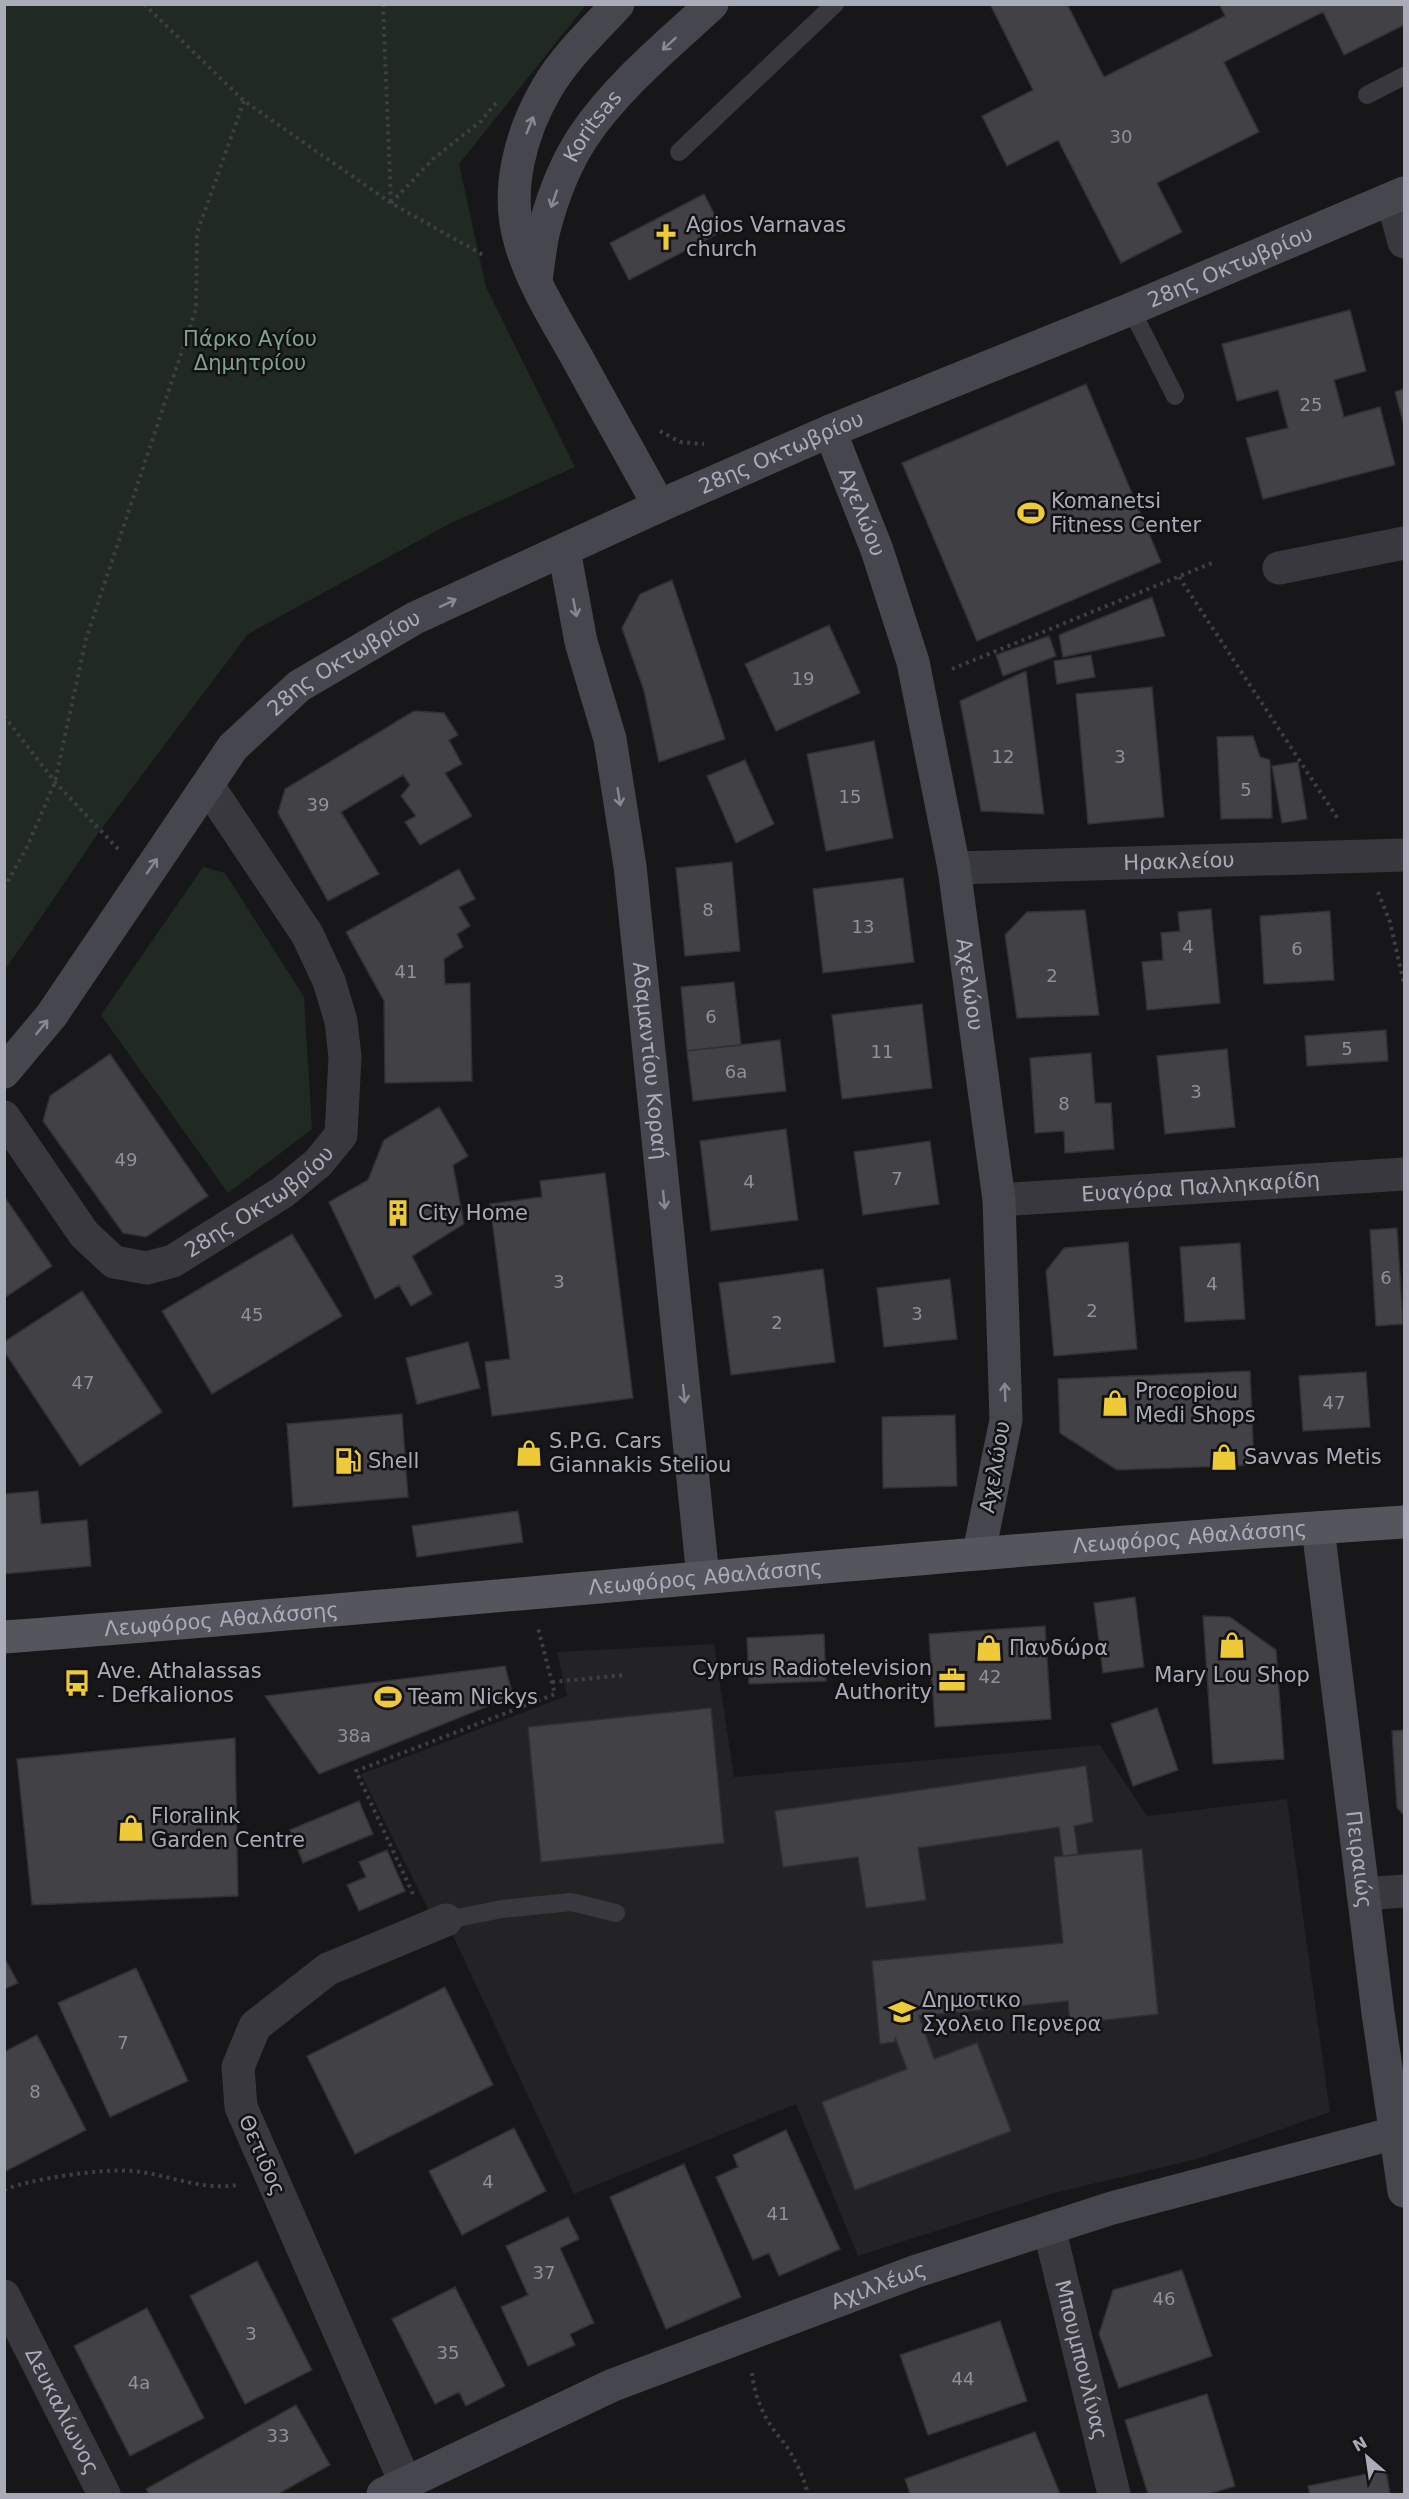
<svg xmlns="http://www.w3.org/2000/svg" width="1409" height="2499" font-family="'DejaVu Sans',sans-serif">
  <rect width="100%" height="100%" fill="#171719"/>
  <path fill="#232326" d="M714 1644 734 1777 1100 1745 1147 1816 1287 1799 1330 2112 1197 2159 1054 2193 858 2256 796 2104 574 2194 446 1921 428 1909 361 1774 567 1696 557 1652Z"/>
  <path fill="#212923" d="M5 4 586 5 459 164 486 287 575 467 447 525 248 634 99 832 5 970Z
    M203 867 225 873 304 997 312 1129 228 1193 101 1015Z"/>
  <path fill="#414146" stroke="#313135" stroke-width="1.5" d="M990 4H1067L1104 77 1225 16 1219 4H1404V25L1344 55 1323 12 1224 62 1259 132 1157 183 1182 232 1121 263 1058 140 1007 166 982 116 1033 90Z
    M704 194 723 231 629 280 610 243Z
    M1350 310 1366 371 1334 380 1344 417 1380 407 1395 465 1263 499 1246 438 1288 428 1278 390 1237 401 1222 344Z
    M1086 384 1161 562 977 641 902 463Z
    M1404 389V425L1395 392Z
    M672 580 725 739 659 762 644 691 622 628 640 594Z
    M1152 597 1165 636 1063 657 1059 635Z
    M829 625 860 693 776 731 745 664Z
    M1049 636 1056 656 1003 676 996 655Z
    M1091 655 1095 677 1057 684 1054 661Z
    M1026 671 1044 814 981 811 960 701Z
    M1152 687 1164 817 1088 824 1076 694Z
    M414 711 444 713 458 735 449 740 462 764 445 773 472 816 420 845 405 822 416 816 401 796 410 785 403 775 341 812 379 874 328 901 278 813 285 789Z
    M1253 736 1260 757 1270 760 1272 818 1221 819 1217 737Z
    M874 741 893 838 826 851 807 754Z
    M745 760 774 824 736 843 707 776Z
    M1298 762 1307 819 1282 823 1272 766Z
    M732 862 740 951 685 956 676 868Z
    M459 869 475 899 459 907 470 926 457 934 463 947 444 959 445 984 470 983 472 1081 385 1083 384 1001 346 932Z
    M903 878 914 962 823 973 813 889Z
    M1211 909 1220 1003 1147 1010 1142 962 1163 960 1161 933 1180 931 1178 912Z
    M1085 910 1099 1015 1017 1018 1005 935 1027 912Z
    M1330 911 1334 980 1264 984 1260 916Z
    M734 982 741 1045 687 1051 681 987Z
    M922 1004 932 1088 842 1099 832 1015Z
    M1386 1030 1388 1061 1307 1066 1305 1036Z
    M780 1040 786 1091 693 1101 687 1051Z
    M1227 1049 1235 1127 1165 1134 1157 1056Z
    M1091 1053 1095 1103H1111L1114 1149 1065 1153 1064 1131 1035 1133 1030 1058Z
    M110 1054 208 1196 146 1237 123 1233 43 1121 50 1096Z
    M439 1107 468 1156 453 1165 464 1224 412 1256 432 1294 411 1306 399 1285 375 1299 329 1202 368 1180 384 1140Z
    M786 1129 798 1220 711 1231 700 1141Z
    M930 1141 939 1204 863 1215 854 1152Z
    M605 1173 633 1398 492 1416 485 1362 510 1359 490 1204 542 1197 540 1181Z
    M4 1196 52 1266 4 1298Z
    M1397 1228 1403 1324 1376 1326 1370 1230Z
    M292 1234 342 1316 212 1394 162 1311Z
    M1128 1242 1137 1349 1054 1356 1046 1271 1064 1248Z
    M1240 1243 1245 1319 1185 1322 1180 1247Z
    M823 1269 835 1362 731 1375 719 1283Z
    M950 1279 957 1339 884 1347 877 1288Z
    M82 1291 162 1412 80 1466 4 1351V1342Z
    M468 1342 480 1388 417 1404 406 1358Z
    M1250 1371 1254 1465 1117 1470 1060 1433 1058 1379Z
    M1366 1372 1370 1427 1303 1431 1299 1376Z
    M402 1414 408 1497 293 1507 287 1424Z
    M955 1415 957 1486 883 1488 882 1417Z
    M38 1491 41 1524 87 1520 91 1566 4 1574V1494Z
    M518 1511 523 1542 417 1557 412 1526Z
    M1135 1597 1144 1667 1103 1673 1094 1603Z
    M1203 1616 1230 1617 1276 1650 1284 1759 1213 1764Z
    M1045 1626 1051 1719 935 1727 929 1634Z
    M824 1634 826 1681 749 1684 747 1638Z
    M505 1666 513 1696 319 1774 265 1696Z
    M711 1708 724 1843 541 1862 528 1727Z
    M1157 1708 1178 1770 1133 1786 1111 1724Z
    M1404 1730V1815L1397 1808 1392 1731Z
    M235 1738 238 1896 32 1905 17 1759Z
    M1086 1766 1093 1822 1074 1826 1078 1854 1063 1856 1059 1827 918 1848 926 1900 866 1908 858 1857 783 1867 775 1811Z
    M359 1801 373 1834 303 1863 290 1830Z
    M1142 1849 1158 2014 1070 2024 1068 2001 919 2016 934 2059 977 2043 1011 2131 855 2190 822 2102 907 2069 895 2037V2042L880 2044 872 1961 1063 1943 1054 1857Z
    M387 1850 405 1891 359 1911 347 1885 366 1877 359 1862Z
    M4 1957 18 1983 4 1989Z
    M136 1968 188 2081 110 2117 58 2003Z
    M445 1987 493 2085 355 2154 307 2056Z
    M37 2035 86 2130 4 2172V2052Z
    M514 2128 546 2191 462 2235 429 2171Z
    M786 2130 840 2249 779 2276 769 2253 753 2260 716 2177 738 2167 733 2155Z
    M684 2164 741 2297 666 2329 610 2197Z
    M568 2217 579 2239 560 2248 594 2323 570 2334 575 2345 528 2366 501 2307 528 2295 506 2246Z
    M257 2261 312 2370 245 2404 190 2296Z
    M1182 2270 1212 2356 1119 2388 1099 2334 1113 2290Z
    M455 2287 505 2386 466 2406 459 2392 435 2404 392 2319Z
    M147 2308 204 2418 130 2456 74 2346Z
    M1000 2321 1027 2401 928 2435 900 2355Z
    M1207 2394 1235 2486 1209 2494H1148L1125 2420Z
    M296 2405 330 2465 278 2494H149L146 2489Z
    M1035 2432 1060 2494H910L905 2479Z
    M1386 2470 1390 2494H1310L1308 2486Z"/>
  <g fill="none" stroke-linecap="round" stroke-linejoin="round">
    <path stroke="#3e3f45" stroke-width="4" stroke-dasharray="3 4.5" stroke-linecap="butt" d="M144 4 244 101 391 203 485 256
      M383 4 391 203
      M391 203 433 159 481 121 496 103
      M660 431 680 442 704 444
      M1179 577 1338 819
      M952 669 1212 563
      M4 716 55 782 119 850
      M4 888 27 847 55 782 86 639 196 309 197 233 244 101
      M1378 892 1390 922 1404 984
      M552 1682 626 1675
      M413 1894 356 1771 555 1694 538 1628
      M4 2190C28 2179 106 2168 132 2171 169 2174 199 2191 237 2185
      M752 2373C754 2394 763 2416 776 2433 781 2439 786 2445 790 2452 798 2465 804 2479 808 2494"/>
    <path stroke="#38383e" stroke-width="18" d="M1367 95 1404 76
      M679 152 835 4
      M1131 309 1175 396
      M446 1920 502 1909 571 1902 616 1913"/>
    <g stroke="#38383e" stroke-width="33">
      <path d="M1392 198 1404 242"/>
      <path d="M1279 568 1404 543"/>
      <path id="s1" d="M954 868 1404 855"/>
      <path id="s2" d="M4 1117 84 1234 114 1262 147 1268 173 1261 283 1192 318 1163 341 1135 345 1057 341 1021 329 981 307 934 208 786"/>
      <path id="s3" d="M999 1200 1404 1174"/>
      <path d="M1363 1894 1404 1891"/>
      <path id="s4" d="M1049 2228 1114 2494"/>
      <path id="s5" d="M4 2296 104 2494"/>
      <path d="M405 2482 241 2107 238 2067 255 2026 328 1969 446 1920"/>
    </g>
    <g stroke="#46474e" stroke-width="33">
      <path d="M618 4C593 31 565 57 547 88 521 132 505 190 520 241 532 284 558 323 580 363 606 411 633 458 659 506"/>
      <path id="s6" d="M536 280C539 262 540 243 545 226 553 196 566 163 583 137 617 86 667 46 712 4"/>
      <path id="s7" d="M830 431 877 550 913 662 954 868 999 1200 1006 1420 979 1552"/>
      <path id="s8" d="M564 550 581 642 610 739 630 866 703 1577"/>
      <path id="s9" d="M4 1072 51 1016 233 747 299 686 415 618 659 506 830 431 1131 309 1404 193"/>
      <path id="s10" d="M1318 1528 1378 2013 1404 2191"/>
      <path id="s11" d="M383 2494 613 2385 914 2272 1112 2208 1395 2133"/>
    </g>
    <path stroke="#54555d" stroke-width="33" id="s12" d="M4 1637C471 1602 937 1552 1404 1522"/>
  </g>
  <defs><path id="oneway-shaft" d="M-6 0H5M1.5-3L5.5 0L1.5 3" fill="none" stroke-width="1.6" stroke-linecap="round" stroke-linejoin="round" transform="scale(1.5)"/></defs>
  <g stroke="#868993">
    <use href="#oneway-shaft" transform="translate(669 44) rotate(137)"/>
    <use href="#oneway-shaft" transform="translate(530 125) rotate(-68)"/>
    <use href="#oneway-shaft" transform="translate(554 199) rotate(109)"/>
    <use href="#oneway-shaft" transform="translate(448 603) rotate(-25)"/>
    <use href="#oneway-shaft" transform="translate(575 608) rotate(79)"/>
    <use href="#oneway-shaft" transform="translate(619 797) rotate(81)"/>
    <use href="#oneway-shaft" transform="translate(152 866) rotate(-55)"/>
    <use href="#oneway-shaft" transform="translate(42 1027) rotate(-51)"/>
    <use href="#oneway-shaft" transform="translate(664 1200) rotate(84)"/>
    <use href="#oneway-shaft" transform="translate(1005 1392) rotate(-92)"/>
    <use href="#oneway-shaft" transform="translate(684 1394) rotate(84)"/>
  </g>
  <defs>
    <symbol id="church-bare" viewBox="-9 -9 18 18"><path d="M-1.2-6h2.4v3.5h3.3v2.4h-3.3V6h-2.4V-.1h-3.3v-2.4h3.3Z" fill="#eeca39" stroke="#121214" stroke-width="2.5" paint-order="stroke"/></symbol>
    <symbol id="stadium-bare" viewBox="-9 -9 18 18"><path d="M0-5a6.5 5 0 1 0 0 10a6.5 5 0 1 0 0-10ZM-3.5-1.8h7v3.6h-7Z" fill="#eeca39" stroke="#121214" stroke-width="2.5" paint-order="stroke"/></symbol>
    <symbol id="building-bare" viewBox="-9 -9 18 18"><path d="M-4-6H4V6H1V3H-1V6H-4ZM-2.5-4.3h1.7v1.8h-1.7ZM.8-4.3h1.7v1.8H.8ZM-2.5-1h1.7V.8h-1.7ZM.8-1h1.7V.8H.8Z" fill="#eeca39" stroke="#121214" stroke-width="2.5" paint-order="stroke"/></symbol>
    <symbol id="shop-bare" viewBox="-9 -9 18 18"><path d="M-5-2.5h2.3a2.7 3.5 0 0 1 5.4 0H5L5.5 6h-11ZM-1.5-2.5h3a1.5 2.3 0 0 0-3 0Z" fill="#eeca39" stroke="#121214" stroke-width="2.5" paint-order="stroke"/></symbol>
    <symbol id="fuel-bare" viewBox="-9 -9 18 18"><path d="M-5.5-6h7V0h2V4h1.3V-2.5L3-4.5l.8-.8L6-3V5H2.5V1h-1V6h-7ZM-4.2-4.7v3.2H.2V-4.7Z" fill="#eeca39" stroke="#121214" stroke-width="2.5" paint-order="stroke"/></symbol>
    <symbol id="office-bare" viewBox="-9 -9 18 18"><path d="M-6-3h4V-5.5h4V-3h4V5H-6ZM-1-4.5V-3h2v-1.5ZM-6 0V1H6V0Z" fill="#eeca39" stroke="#121214" stroke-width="2.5" paint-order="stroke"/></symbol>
    <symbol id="bus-bare" viewBox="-9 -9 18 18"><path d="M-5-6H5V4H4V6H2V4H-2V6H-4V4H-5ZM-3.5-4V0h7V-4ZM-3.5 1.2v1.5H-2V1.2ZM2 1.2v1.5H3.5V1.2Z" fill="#eeca39" stroke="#121214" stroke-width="2.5" paint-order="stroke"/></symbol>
    <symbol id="school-bare" viewBox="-9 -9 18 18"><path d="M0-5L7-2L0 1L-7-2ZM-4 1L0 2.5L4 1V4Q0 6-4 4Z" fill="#eeca39" stroke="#121214" stroke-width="2.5" paint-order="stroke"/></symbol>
  </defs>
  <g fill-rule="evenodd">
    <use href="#church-bare" x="647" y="218" width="38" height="38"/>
    <use href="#stadium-bare" x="1012" y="494" width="38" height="38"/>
    <use href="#building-bare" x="379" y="1194" width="38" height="38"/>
    <use href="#shop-bare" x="1096" y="1384" width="38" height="38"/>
    <use href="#shop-bare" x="510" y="1434" width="38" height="38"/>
    <use href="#shop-bare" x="1205" y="1438" width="38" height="38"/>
    <use href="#fuel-bare" x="329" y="1442" width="38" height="38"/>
    <use href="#shop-bare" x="1213" y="1626" width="38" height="38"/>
    <use href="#shop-bare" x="970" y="1629" width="38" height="38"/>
    <use href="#office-bare" x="933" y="1661" width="38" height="38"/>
    <use href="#bus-bare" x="58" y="1664" width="38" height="38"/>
    <use href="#stadium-bare" x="369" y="1678" width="38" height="38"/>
    <use href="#shop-bare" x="112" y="1809" width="38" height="38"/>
    <use href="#school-bare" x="883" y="1993" width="38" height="38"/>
  </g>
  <g text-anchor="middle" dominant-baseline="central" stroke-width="5" stroke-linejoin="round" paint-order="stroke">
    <g font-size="18" fill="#8f919c">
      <text x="1121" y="136">30</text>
      <text x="1311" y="404">25</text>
      <text x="803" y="678">19</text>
      <text x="1003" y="756">12</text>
      <text x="1120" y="756">3</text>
      <text x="1246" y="789">5</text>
      <text x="850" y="796">15</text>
      <text x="318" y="804">39</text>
      <text x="708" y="909">8</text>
      <text x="863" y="926">13</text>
      <text x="1188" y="946">4</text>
      <text x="1297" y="948">6</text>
      <text x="406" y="971">41</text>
      <text x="1052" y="975">2</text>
      <text x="711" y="1016">6</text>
      <text x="1347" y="1048">5</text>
      <text x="882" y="1051">11</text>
      <text x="736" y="1071">6a</text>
      <text x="1196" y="1091">3</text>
      <text x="1064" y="1103">8</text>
      <text x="126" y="1159">49</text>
      <text x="897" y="1178">7</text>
      <text x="749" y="1181">4</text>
      <text x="1386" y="1277">6</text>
      <text x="559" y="1281">3</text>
      <text x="1212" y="1283">4</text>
      <text x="1092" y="1310">2</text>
      <text x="917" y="1313">3</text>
      <text x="252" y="1314">45</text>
      <text x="777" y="1322">2</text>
      <text x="83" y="1382">47</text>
      <text x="1334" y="1402">47</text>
      <text x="990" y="1676">42</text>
      <text x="354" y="1735">38a</text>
      <text x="123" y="2042">7</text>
      <text x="35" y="2091">8</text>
      <text x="488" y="2181">4</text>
      <text x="778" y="2213">41</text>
      <text x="544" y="2272">37</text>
      <text x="1164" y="2298">46</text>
      <text x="251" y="2333">3</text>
      <text x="448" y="2352">35</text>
      <text x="963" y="2378">44</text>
      <text x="139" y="2382">4a</text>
      <text x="278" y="2435">33</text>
    </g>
    <g font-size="21" fill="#a9acb8" stroke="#121214">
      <text stroke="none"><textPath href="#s6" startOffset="166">Koritsas</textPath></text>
      <text stroke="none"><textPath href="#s9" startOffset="1510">28ης Οκτωβρίου</textPath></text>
      <text stroke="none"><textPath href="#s9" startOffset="1024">28ης Οκτωβρίου</textPath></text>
      <text stroke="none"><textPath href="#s7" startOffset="87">Αχελώου</textPath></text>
      <text stroke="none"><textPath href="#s9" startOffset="538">28ης Οκτωβρίου</textPath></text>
      <text stroke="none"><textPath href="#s1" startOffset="225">Ηρακλείου</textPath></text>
      <text stroke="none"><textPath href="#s7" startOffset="573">Αχελώου</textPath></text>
      <text stroke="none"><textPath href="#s8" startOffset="519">Αδαμαντίου Κοραή</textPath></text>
      <text stroke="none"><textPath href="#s3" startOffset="202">Ευαγόρα Παλληκαρίδη</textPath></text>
      <text stroke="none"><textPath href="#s2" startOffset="348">28ης Οκτωβρίου</textPath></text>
      <text transform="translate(995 1467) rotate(-80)">Αχελώου</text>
      <text stroke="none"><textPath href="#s12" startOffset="1190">Λεωφόρος Αθαλάσσης</textPath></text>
      <text stroke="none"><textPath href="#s12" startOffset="704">Λεωφόρος Αθαλάσσης</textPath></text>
      <text stroke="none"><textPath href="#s12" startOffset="218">Λεωφόρος Αθαλάσσης</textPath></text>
      <text stroke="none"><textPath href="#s10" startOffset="334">Πειραιώς</textPath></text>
      <text transform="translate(262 2155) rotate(66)">Θετιδος</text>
      <text stroke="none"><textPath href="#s11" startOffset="538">Αχιλλέως</textPath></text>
      <text stroke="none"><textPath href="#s4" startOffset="136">Μπουμπουλίνας</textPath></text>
      <text stroke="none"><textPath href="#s5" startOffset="129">Δευκαλίωνος</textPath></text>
    </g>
    <g font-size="21" fill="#a9acb8" stroke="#121214" text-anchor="start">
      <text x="686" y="225">Agios Varnavas<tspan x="686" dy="24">church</tspan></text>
      <text x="1051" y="501">Komanetsi<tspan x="1051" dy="24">Fitness Center</tspan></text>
      <text x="418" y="1213">City Home</text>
      <text x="1135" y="1391">Procopiou<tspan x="1135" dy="24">Medi Shops</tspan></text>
      <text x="549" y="1441">S.P.G. Cars<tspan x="549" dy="24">Giannakis Steliou</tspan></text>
      <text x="1244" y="1457">Savvas Metis</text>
      <text x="368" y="1461">Shell</text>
      <text x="1009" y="1648">Πανδώρα</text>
      <text x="932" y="1668" text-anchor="end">Cyprus Radiotelevision<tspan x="932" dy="24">Authority</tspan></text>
      <text x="97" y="1671">Ave. Athalassas<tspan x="97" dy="24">- Defkalionos</tspan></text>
      <text x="1232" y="1675" text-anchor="middle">Mary Lou Shop</text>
      <text x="408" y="1697">Team Nickys</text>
      <text x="151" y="1816">Floralink<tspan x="151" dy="24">Garden Centre</tspan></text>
      <text x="922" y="2000">Δημοτικο<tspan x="922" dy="24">Σχολειο Περνερα</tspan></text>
    </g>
    <g font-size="21" fill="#80a387" stroke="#121214">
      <text x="250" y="339">Πάρκο Αγίου<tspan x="250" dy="24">Δημητρίου</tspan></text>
    </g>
  </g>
  <rect width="1409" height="2499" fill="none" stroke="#a9acb8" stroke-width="12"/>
  <g transform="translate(1367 2457) rotate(331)" stroke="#121214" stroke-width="4.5" paint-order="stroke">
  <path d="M0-4.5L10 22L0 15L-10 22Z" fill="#a9acb8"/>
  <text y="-9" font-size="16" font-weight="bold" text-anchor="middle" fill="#a9acb8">N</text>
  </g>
</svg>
